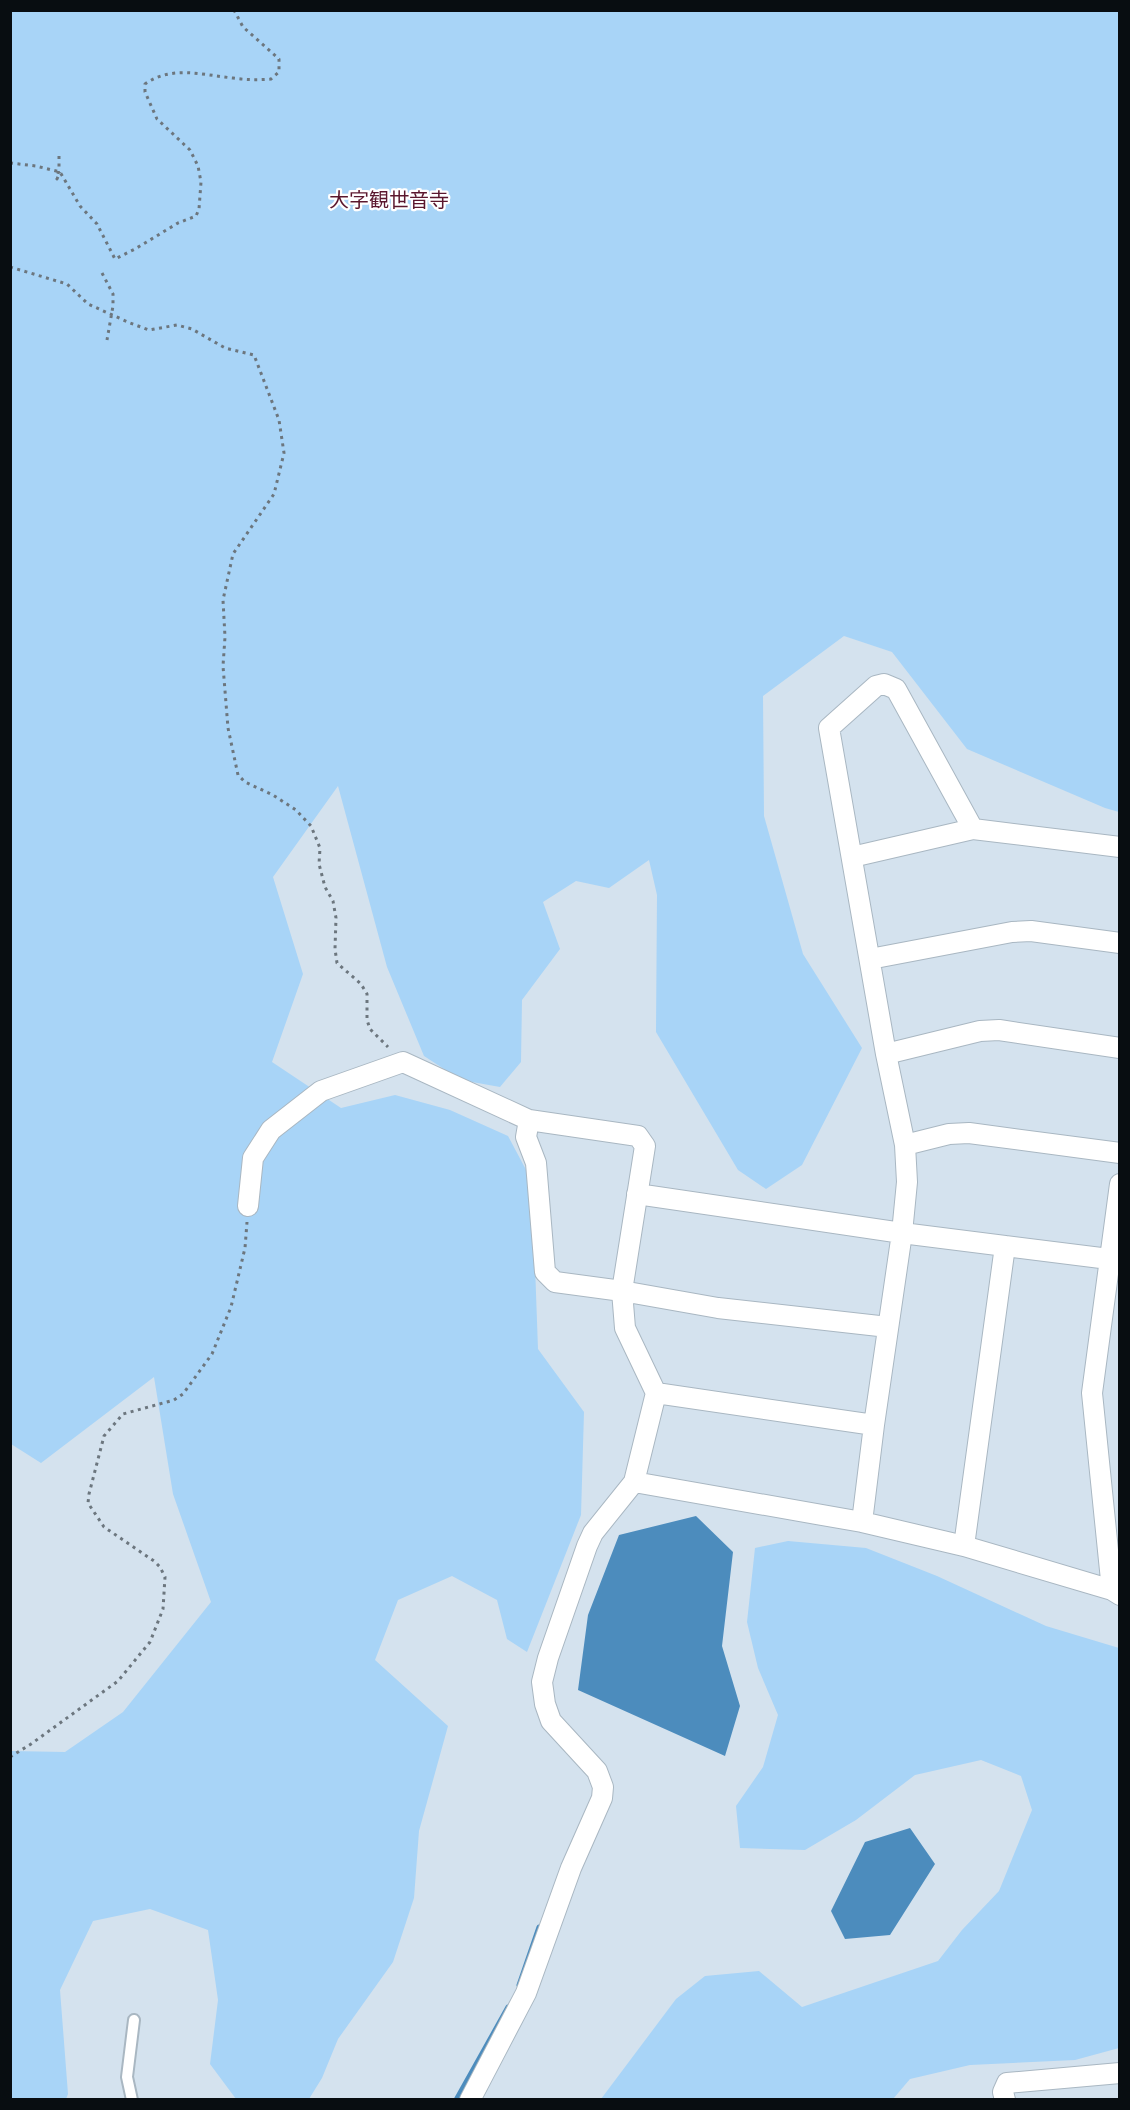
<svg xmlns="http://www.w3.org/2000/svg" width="1130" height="2110" font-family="'Playfair Display','Noto Sans JP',serif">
  <rect width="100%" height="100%" fill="#d4e2ee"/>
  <path fill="#a8d4f7" d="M11 11H1119V812L1105 808 967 749 892 652 844 636 763 696 764 816 803 954 862 1048 802 1165 766 1189 738 1170 656 1032 657 895 649 860 609 888 576 881 543 902 560 949 522 1000 521 1062 500 1087 461 1080 424 1056 387 967 338 786 273 877 303 974 272 1062 341 1108 395 1095 450 1110 508 1136 532 1181 538 1349 584 1412 581 1515 527 1652 507 1639 497 1600 452 1576 398 1600 375 1660 448 1726 419 1831 414 1898 393 1962 338 2039 322 2078 309 2099H236L210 2064 218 2000 208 1930 150 1909 93 1921 60 1990 68 2094 66 2099 11 2100V1751L65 1752 123 1712 211 1602 173 1494 154 1377 41 1463 11 1444Z
    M788 1541 866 1548 937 1576 1046 1626 1119 1648V2048L1075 2060 970 2065 910 2079 893 2099H601L676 1999 705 1976 759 1971 802 2007 938 1961 962 1930 999 1891 1032 1810 1021 1776 981 1760 915 1775 856 1820 805 1850 740 1848 736 1806 763 1767 778 1715 758 1668 747 1622 755 1548Z"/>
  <path fill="#4c8cbd" d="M696 1516 733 1552 722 1646 740 1706 725 1756 578 1690 588 1615 619 1535Z
    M910 1828 935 1864 890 1935 845 1939 831 1911 865 1842Z"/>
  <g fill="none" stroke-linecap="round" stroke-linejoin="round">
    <path stroke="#4c8cbd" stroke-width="5" d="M519 1985 539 1927
      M456 2100 508 2007"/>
    <defs>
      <path id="service" d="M132 2100 127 2077 134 2020"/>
      <path id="minor" d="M852 857 973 829 1120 847
        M870 959 1012 932 1031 931 1120 943
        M886 1054 980 1031 999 1030 1120 1048
        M529 1120 526 1137 536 1163 545 1272 555 1282 622 1291 718 1308 888 1327
        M905 1145 949 1134 969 1133 1120 1153
        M637 1194 902 1233 1109 1259
        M248 1206 253 1158 271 1130 321 1091 403 1062 529 1120 638 1136 645 1146 622 1291 625 1328 656 1393 634 1482 593 1533 587 1546 548 1658 542 1682 545 1704 551 1721 597 1771 603 1787 602 1798 571 1868 526 1993 470 2100
        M656 1393 874 1425
        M634 1482 862 1522 964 1546 1112 1590 1120 1595
        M862 1522 874 1425 902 1233 907 1182 905 1145 886 1054 829 728 876 686 884 684 896 689 973 829
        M964 1546 1005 1246
        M1112 1590 1092 1393 1120 1184
        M1005 2100 1003 2092 1007 2083 1120 2073"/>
    </defs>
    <use href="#service" stroke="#a9b7c2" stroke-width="14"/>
    <use href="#minor" stroke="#a9b7c2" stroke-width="22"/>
    <path stroke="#6c767e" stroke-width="3" stroke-dasharray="3 4.5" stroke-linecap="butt" d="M59 156V169L57 179 60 172
      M10 163 36 166 60 172 80 206 97 224 115 259 135 249 178 223 196 216 199 209 201 182 198 166 190 150 157 119 145 92V84C172 65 202 75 233 78 246 80 258 80 271 79L279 72V59L243 27 234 10
      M10 267 67 284 88 304 130 323 149 330 177 325 192 329 225 348 254 355 279 420 284 453 274 494 233 554 223 600 225 637 223 666 228 728 238 775 245 782 273 795 296 810 311 826 320 848 319 864 325 887 333 901 336 918 335 949 337 963 361 984 367 994V1020L370 1029 388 1047
      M102 273 113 294V306L107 340
      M10 1757 31 1744 118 1681 150 1642 163 1609 165 1577 160 1567 154 1561 104 1527 88 1503 89 1494 104 1436 123 1414 174 1400 183 1394 212 1354 231 1307 245 1248 247 1222"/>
    <use href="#service" stroke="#fff" stroke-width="10"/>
    <use href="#minor" stroke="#fff" stroke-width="20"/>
  </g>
  <g text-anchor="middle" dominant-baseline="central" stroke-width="4.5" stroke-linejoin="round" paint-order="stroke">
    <g font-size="20" fill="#5a172e" stroke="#fff">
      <text x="389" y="198">大字観世音寺</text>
    </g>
  </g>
  <rect width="1130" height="2110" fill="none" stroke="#080d11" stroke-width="24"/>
</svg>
